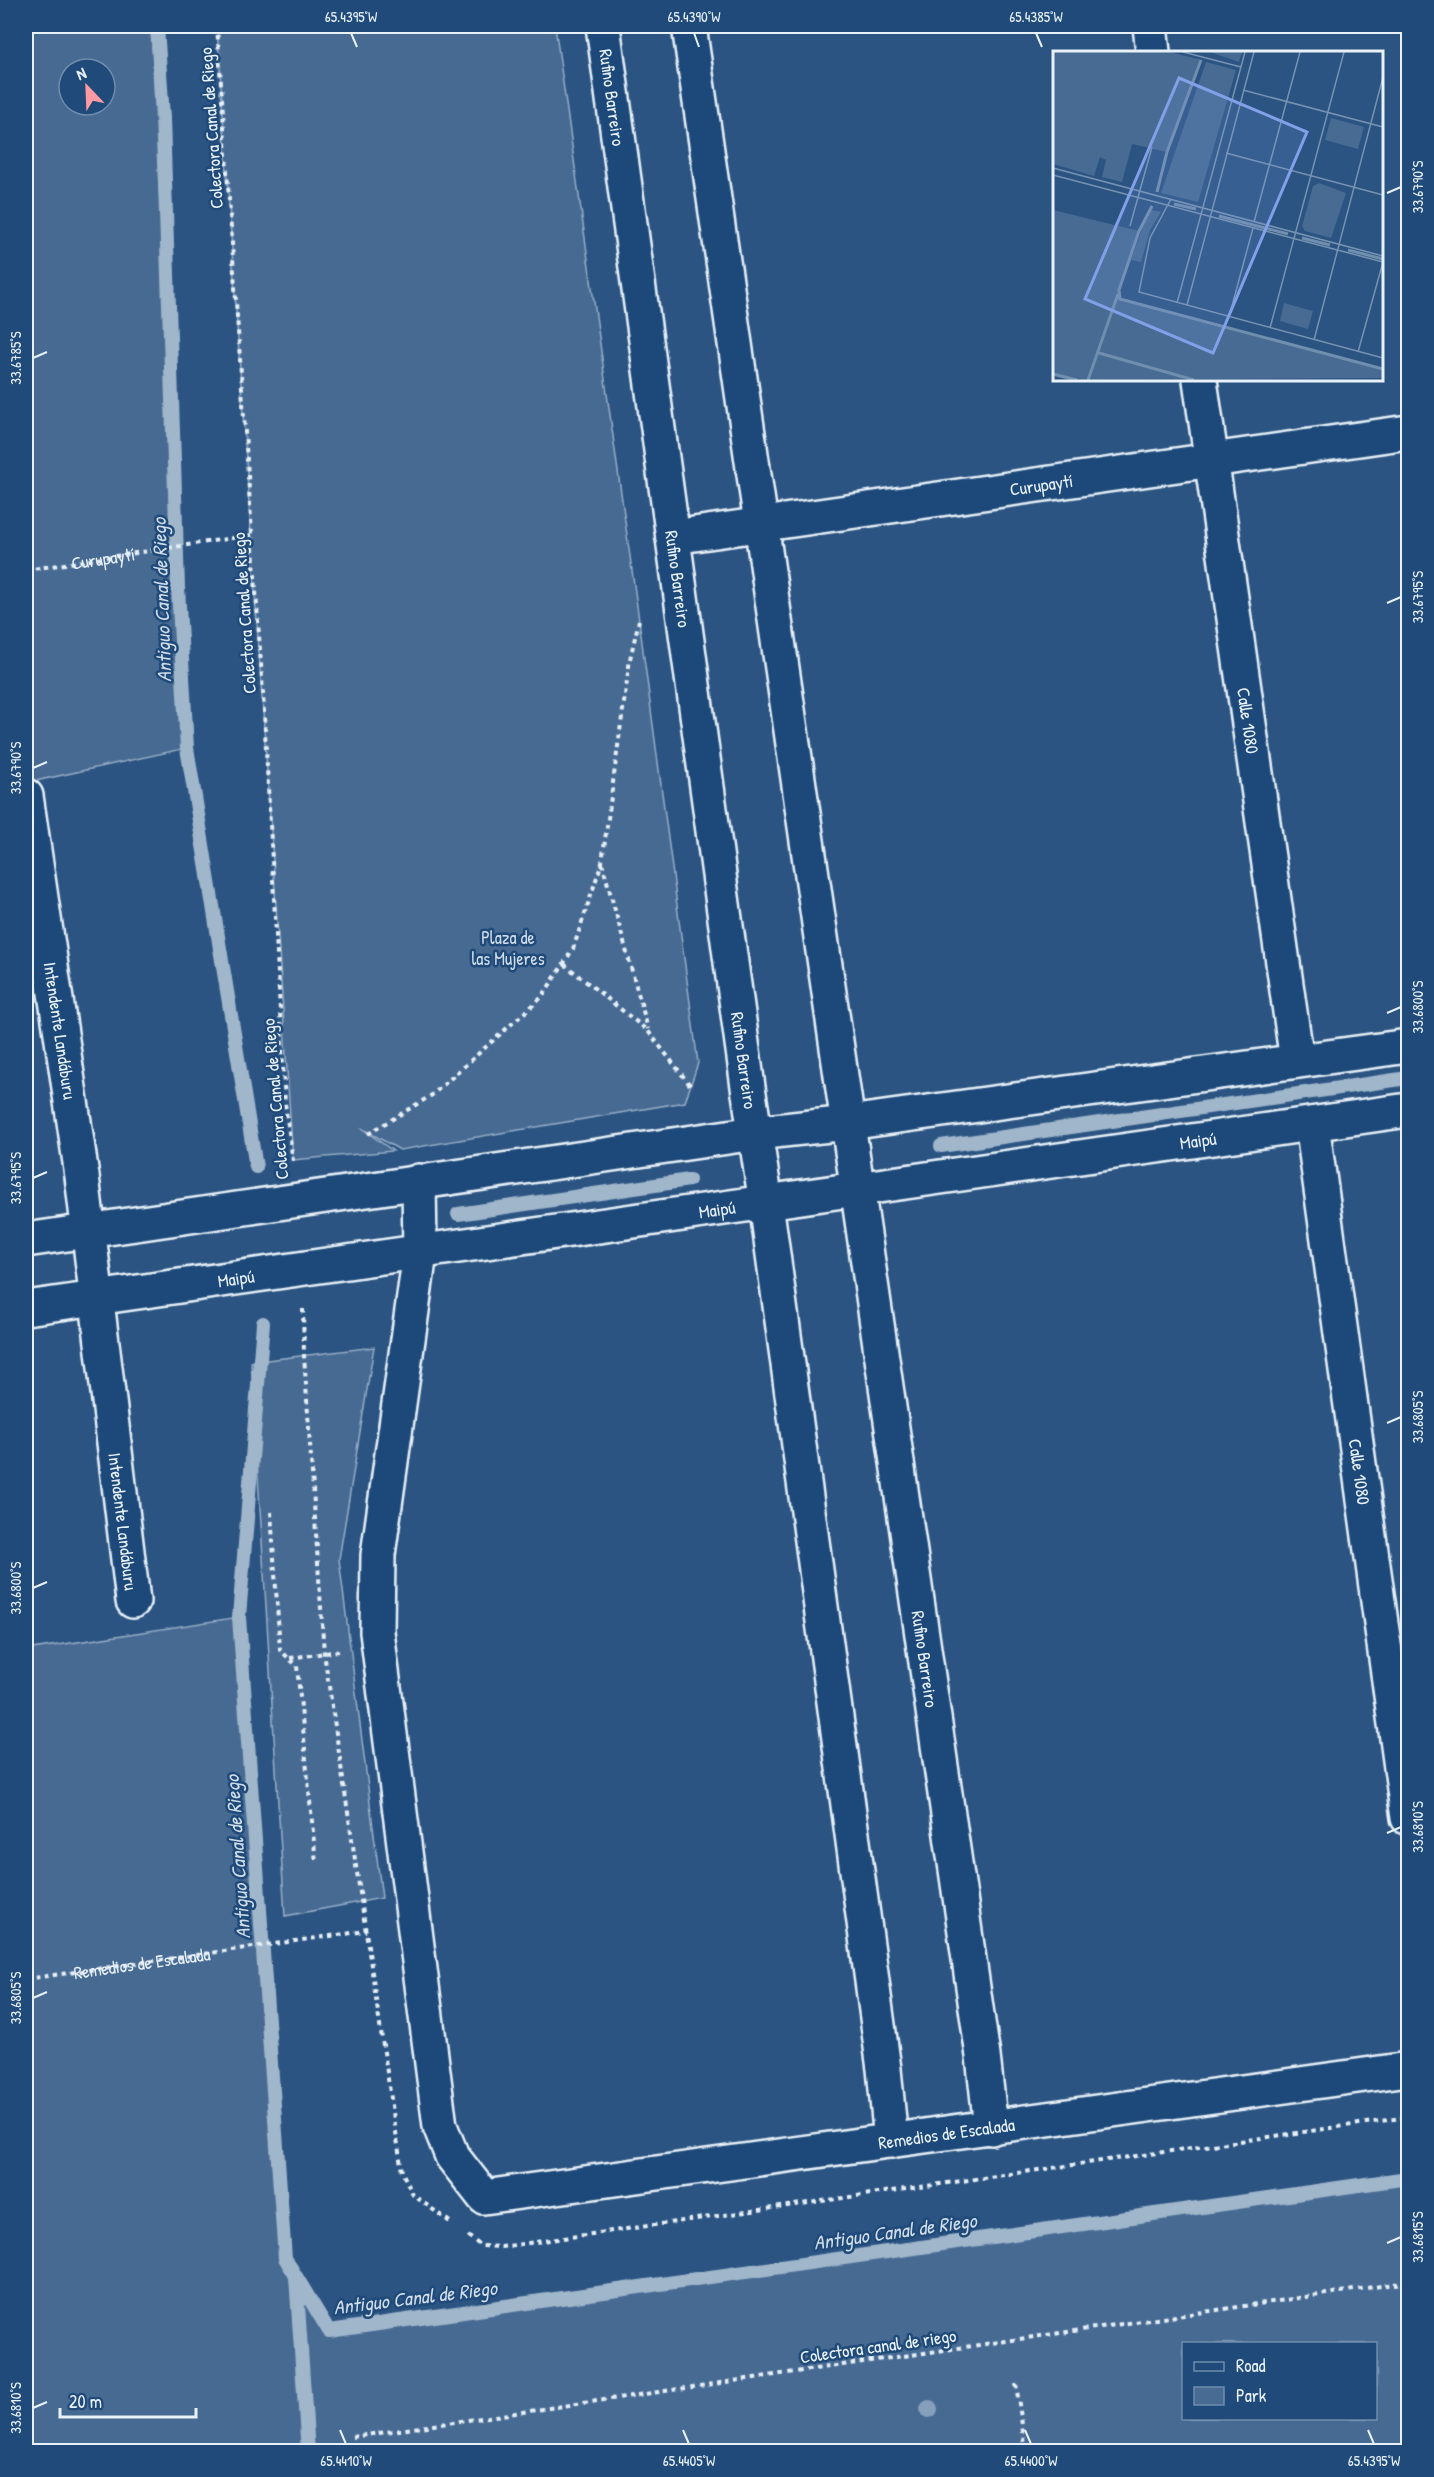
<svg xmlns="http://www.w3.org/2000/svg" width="1434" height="2477" font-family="'Patrick Hand',sans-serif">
  <rect width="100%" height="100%" fill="#2b5482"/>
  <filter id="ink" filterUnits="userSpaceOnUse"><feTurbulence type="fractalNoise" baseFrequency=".0167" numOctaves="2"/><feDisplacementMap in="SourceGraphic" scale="12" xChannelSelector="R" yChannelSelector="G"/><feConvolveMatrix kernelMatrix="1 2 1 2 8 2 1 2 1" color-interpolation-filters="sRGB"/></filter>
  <g filter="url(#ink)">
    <path fill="#476b93" stroke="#98aec6" stroke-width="1.5" fill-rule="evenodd" d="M26 26H151L187 748 26 783ZM69 69H105V105H69Z
      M217 26H555L639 620 698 1063 685 1102 400 1150 361 1128 393 1151 293 1160Z
      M374 1347 339 1559 382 1898 285 1916 251 1362Z
      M239 1617 285 2258 329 2331 1408 2183V2451H26V1650ZM1184 2344H1376V2418H1184Z"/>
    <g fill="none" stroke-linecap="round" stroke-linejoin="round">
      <path stroke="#a0b6cb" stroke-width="14" d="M157 26 163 118 178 587 187 748 256 1167
        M941 1146 1408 1078
        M458 1214 689 1180
        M263 1323 239 1617 285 2258 329 2331 1408 2178
        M296 2277 308 2452"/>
      <defs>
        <g id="minor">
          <path id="s3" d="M603 26 748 1087 766 1203 884 2069 891 2141"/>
          <path id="s4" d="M689 26 983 2056 991 2128"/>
          <path d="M1150 26 1153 52"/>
          <path id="s5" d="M1200 380 1297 1061"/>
          <path id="s6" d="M673 537 1408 432"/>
          <path id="s7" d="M26 796 82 1176 133 1601"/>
          <path id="s8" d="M1312 1124 1408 1818"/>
          <path id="s9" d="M419 1181 420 1253 378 1555 377 1632 440 2126 452 2156 484 2197 1408 2069"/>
        </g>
        <g id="tertiary">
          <path d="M26 1240 755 1133 848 1123 1408 1046"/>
          <path id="s10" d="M26 1308 1408 1110"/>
        </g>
      </defs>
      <use href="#minor" stroke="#e8f1f8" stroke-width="38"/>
      <use href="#tertiary" stroke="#e8f1f8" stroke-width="38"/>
      <g stroke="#e8f1f8" stroke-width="4" stroke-dasharray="4.5 4.5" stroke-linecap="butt">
        <path d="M217 26 263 693 285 1104 293 1161"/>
        <path id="s1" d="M26 570 252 535"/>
        <path d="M602 863 648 1029"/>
        <path d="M564 964 648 1031 690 1085"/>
        <path d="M368 1134 432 1095 542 997 573 949 602 862 630 659 639 620"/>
        <path d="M303 1309 304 1355 324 1653 402 2172 413 2195 450 2222"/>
        <path d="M271 1512 280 1650 297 1666 316 1863"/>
        <path d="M290 1658 339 1651"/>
        <path id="s2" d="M26 1979 366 1931"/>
        <path d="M468 2236 481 2246 501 2247 1408 2117"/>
        <path d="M1016 2384 1026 2452"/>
        <path d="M352 2437 1408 2282"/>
      </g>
      <use href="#minor" stroke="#1f4a7a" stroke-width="33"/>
      <use href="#tertiary" stroke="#1f4a7a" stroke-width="33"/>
    </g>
    <circle fill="#869fbb" cx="929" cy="2409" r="9"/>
  </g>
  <path fill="none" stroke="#e8f1f8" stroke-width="2" d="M351 33 357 47M694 33 699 47M1036 33 1042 47M1387 193 1401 187M33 358 47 352M1387 603 1401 597M33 768 47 762M1387 1013 1401 1007M33 1178 47 1172M1387 1423 1401 1417M33 1588 47 1582M1387 1833 1401 1827M33 1998 47 1992M1387 2243 1401 2237M33 2408 47 2402M340 2430 346 2444M683 2430 689 2444M1025 2430 1031 2444M1368 2430 1374 2444"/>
  <g text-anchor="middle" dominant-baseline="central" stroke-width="5" stroke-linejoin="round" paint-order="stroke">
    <g font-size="18" fill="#e8f1f8" stroke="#1f4a7a">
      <text stroke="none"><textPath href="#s3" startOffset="72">Rufino Barreiro</textPath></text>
      <text transform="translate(211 128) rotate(-94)">Colectora Canal de Riego</text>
      <text stroke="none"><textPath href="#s6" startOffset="372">Curupaytí</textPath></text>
      <text stroke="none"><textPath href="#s1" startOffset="78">Curupaytí</textPath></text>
      <text stroke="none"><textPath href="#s3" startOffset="558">Rufino Barreiro</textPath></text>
      <text transform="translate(244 613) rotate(-94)">Colectora Canal de Riego</text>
      <text stroke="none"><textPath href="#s5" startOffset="344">Calle 1080</textPath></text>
      <text stroke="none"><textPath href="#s7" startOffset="237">Intendente Landáburu</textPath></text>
      <text stroke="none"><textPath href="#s3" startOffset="1044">Rufino Barreiro</textPath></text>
      <text transform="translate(275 1099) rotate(-95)">Colectora Canal de Riego</text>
      <text stroke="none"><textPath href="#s10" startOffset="1184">Maipú</textPath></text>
      <text stroke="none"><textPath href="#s10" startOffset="698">Maipú</textPath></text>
      <text stroke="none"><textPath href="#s10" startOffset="212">Maipú</textPath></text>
      <text stroke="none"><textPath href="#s8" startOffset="351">Calle 1080</textPath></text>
      <text stroke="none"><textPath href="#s7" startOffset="732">Intendente Landáburu</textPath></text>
      <text stroke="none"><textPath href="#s4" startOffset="1650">Rufino Barreiro</textPath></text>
      <text stroke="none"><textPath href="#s2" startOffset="117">Remedios de Escalada</textPath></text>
      <text stroke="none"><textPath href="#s9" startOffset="1503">Remedios de Escalada</textPath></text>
      <text transform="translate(878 2346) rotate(-8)">Colectora canal de riego</text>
    </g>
    <g font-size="18" fill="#d0dde9" stroke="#1f4a7a">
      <text x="508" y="937">Plaza de<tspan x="508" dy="21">las Mujeres</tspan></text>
    </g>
    <g font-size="20" font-style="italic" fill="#d0dde9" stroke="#1f4a7a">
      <text transform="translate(161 600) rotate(-92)">Antiguo Canal de Riego</text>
      <text transform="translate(237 1857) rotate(-94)">Antiguo Canal de Riego</text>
      <text transform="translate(895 2231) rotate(-8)">Antiguo Canal de Riego</text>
      <text transform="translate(415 2297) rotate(-7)">Antiguo Canal de Riego</text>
    </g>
  </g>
  <g transform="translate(1053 51)">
    <rect width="330" height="330" fill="#2b5482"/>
    <path d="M0 1H117L148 9 114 101 79 93 69 131 49 126 53 109 47 106 41 125 0 113ZM157 1H189L186 11ZM153 11 183 19 145 151 108 142ZM278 67 311 76 305 98 272 89ZM266 132 293 142 278 187 252 180 249 175 260 135ZM96 158 108 161 97 179 88 211 78 209ZM0 159 86 180 66 239 67 248 330 318V327L16 329 0 325ZM231 252 260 260 255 278 227 270Z" fill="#476b93"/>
    <path fill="none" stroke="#708ead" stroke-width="3" d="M104 141 114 101 148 9M121 153 143 158M99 155 86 180 66 239 67 248 330 318M166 165 235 183M249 187 277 194M295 199 330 208M46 302 141 329M0 323 24 329M35 329 65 243"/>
    <path fill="none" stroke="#7793b1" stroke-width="1.5" d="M130 1 188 16M190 39 330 76M173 102 330 144M0 117 330 205M0 124 330 211M118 148 97 187 86 241 330 307M201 171 247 1M77 175 99 96M124 252 192 1M134 254 201 1M176 266 200 177M217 277 291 1M261 289 330 26M305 301 330 211"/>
    <path fill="#82a0e8" fill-opacity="0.15" stroke="#82a0e8" stroke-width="3" d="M126 27 254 81 160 302 32 248Z"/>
    <rect width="330" height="330" fill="none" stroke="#e8f1f8" stroke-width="3"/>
  </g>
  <rect width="1434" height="2477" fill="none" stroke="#1f4a7a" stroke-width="66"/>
  <rect x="1182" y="2342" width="195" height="78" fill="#1f4a7a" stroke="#6f8dac" stroke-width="1.5"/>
  <rect x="1194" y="2362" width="30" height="9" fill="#1f4a7a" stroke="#6f8dac" stroke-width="1.5"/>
  <text x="1236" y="2372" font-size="18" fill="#e8f1f8">Road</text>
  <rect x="1194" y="2387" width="30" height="18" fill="#476b93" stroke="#6f8dac" stroke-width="1.5"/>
  <text x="1236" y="2402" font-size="18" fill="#e8f1f8">Park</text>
  <g transform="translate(87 87) rotate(337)"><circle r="28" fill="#1f4a7a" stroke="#6f8dac" stroke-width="1.5"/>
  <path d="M0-4.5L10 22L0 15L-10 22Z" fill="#ff9aa2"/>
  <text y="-9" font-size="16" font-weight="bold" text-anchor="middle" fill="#e8f1f8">N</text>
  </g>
  <path d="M60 2408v9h136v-9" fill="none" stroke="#e8f1f8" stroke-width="3"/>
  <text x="69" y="2408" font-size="18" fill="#e8f1f8" stroke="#1f4a7a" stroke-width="4.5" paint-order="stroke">20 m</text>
  <rect x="33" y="33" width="1368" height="2411" fill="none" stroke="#e8f1f8" stroke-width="2"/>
  <g font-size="15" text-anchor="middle" fill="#e8f1f8">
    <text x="351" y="22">65.4395°W</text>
    <text x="694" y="22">65.4390°W</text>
    <text x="1036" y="22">65.4385°W</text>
    <text transform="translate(1418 187) rotate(-90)" y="5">33.6790°S</text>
    <text transform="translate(16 358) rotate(-90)" y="5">33.6785°S</text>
    <text transform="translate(1418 597) rotate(-90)" y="5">33.6795°S</text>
    <text transform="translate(16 768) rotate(-90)" y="5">33.6790°S</text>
    <text transform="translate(1418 1007) rotate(-90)" y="5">33.6800°S</text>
    <text transform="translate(16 1178) rotate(-90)" y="5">33.6795°S</text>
    <text transform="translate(1418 1417) rotate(-90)" y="5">33.6805°S</text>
    <text transform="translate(16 1588) rotate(-90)" y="5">33.6800°S</text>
    <text transform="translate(1418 1827) rotate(-90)" y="5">33.6810°S</text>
    <text transform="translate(16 1998) rotate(-90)" y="5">33.6805°S</text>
    <text transform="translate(1418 2237) rotate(-90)" y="5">33.6815°S</text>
    <text transform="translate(16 2408) rotate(-90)" y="5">33.6810°S</text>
    <text x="346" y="2466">65.4410°W</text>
    <text x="689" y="2466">65.4405°W</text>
    <text x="1031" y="2466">65.4400°W</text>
    <text x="1374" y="2466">65.4395°W</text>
  </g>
</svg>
